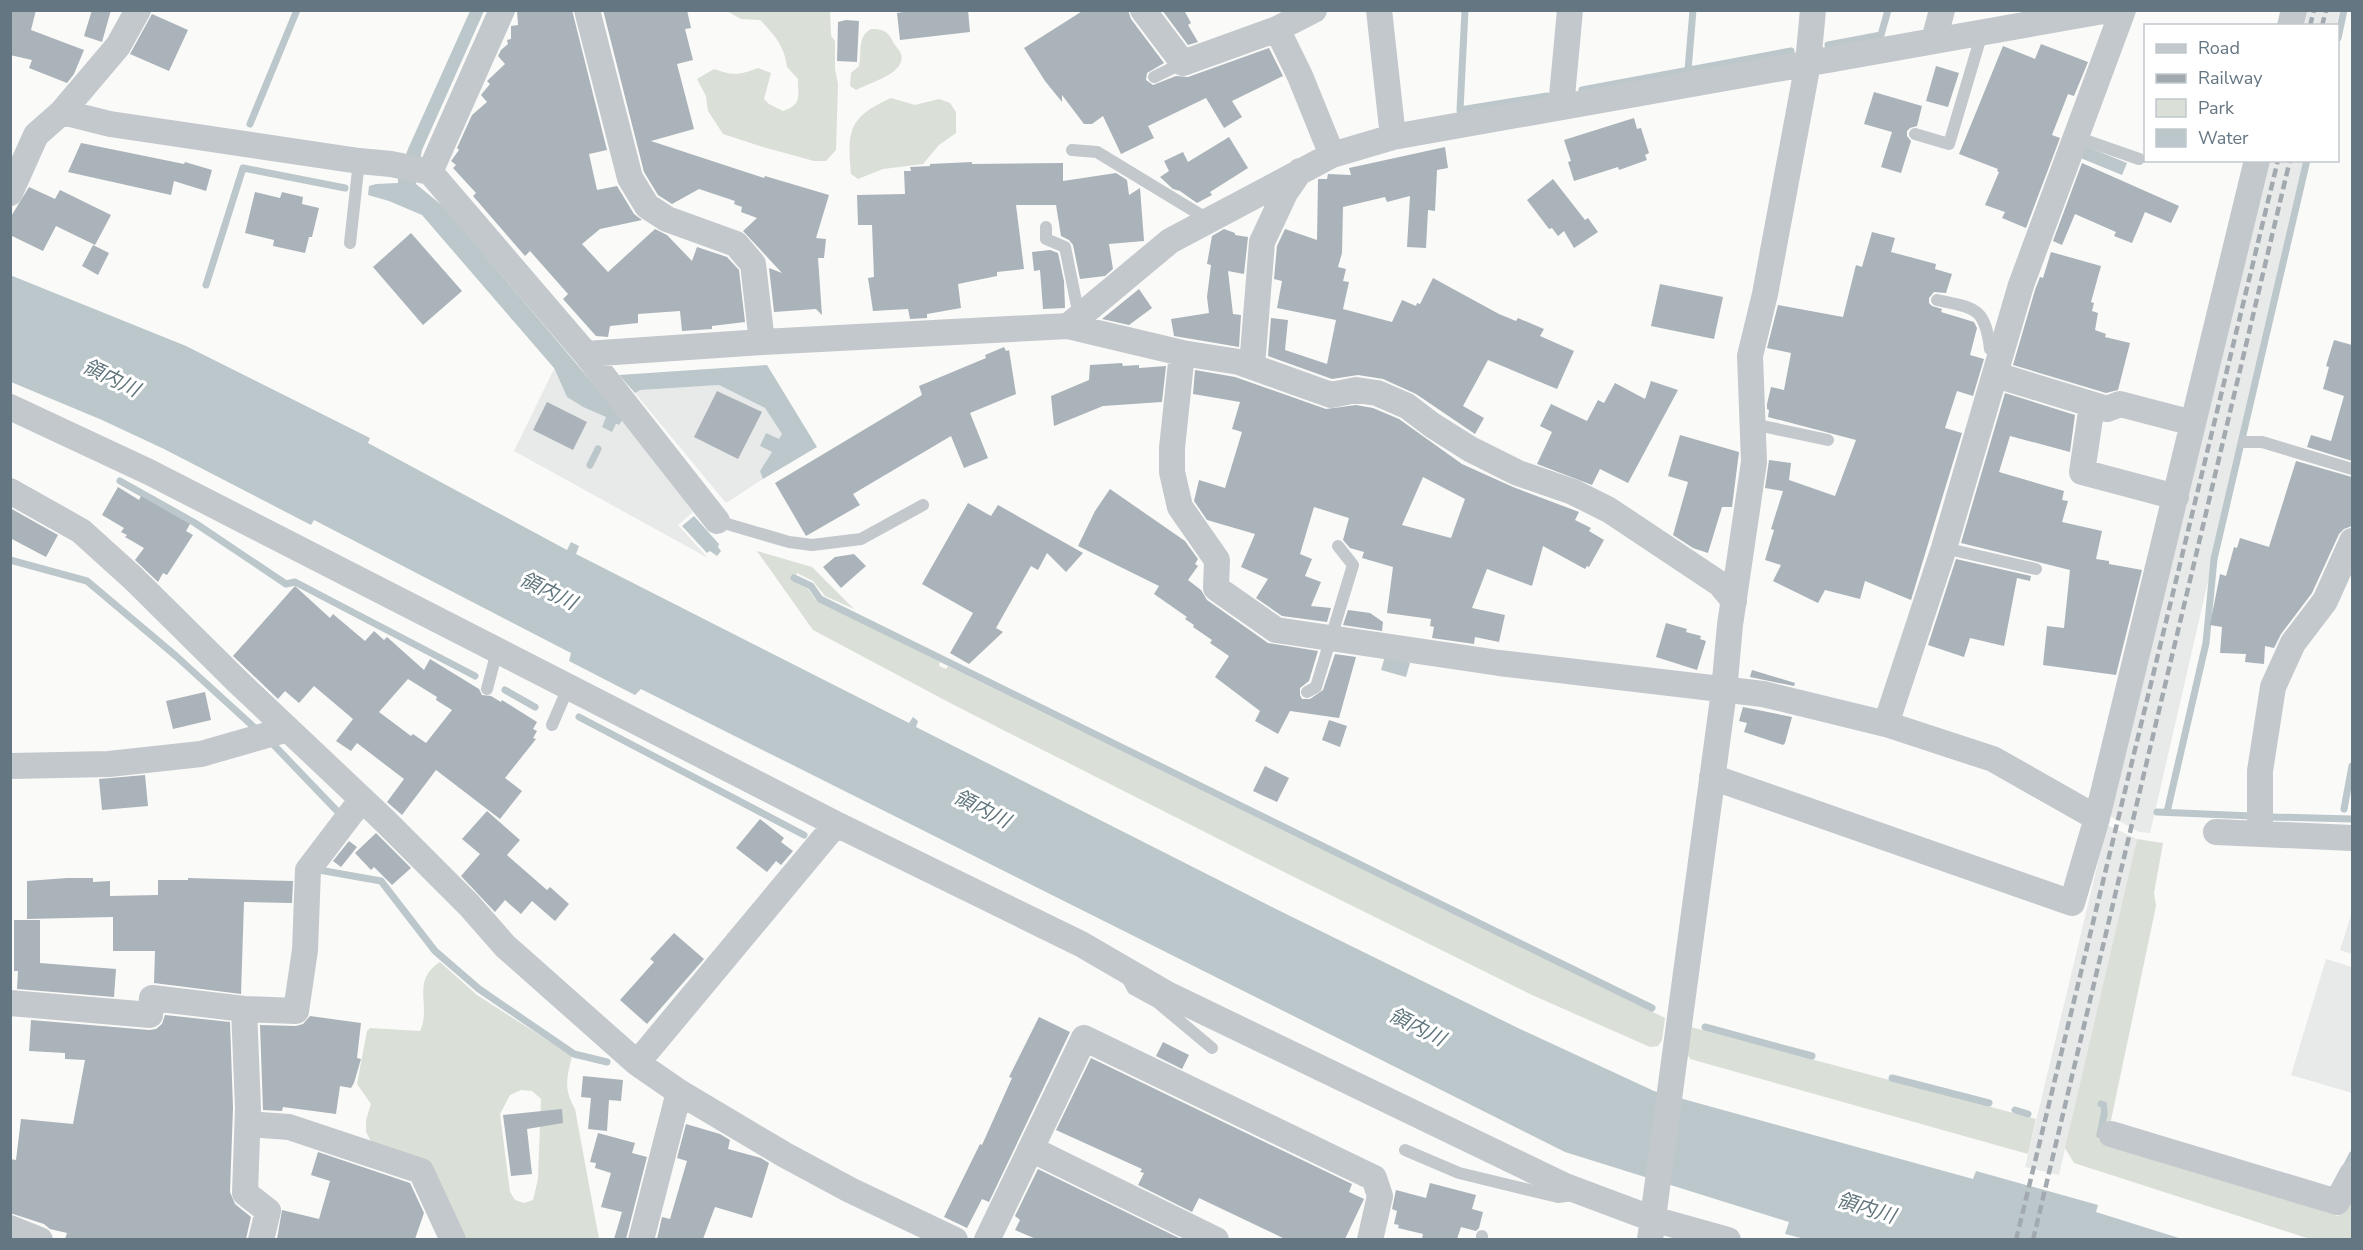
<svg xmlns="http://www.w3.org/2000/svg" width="2363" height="1250" font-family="'Nunito Sans','Noto Sans JP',sans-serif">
  <rect width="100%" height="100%" fill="#fafaf8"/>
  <path fill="#e8e9e9" d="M2303 11H2340L2336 25 2299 26Z
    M2267 161H2305L2150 833 2139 832 2110 816Z
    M554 369 567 397 583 407 607 417 602 426 619 425 623 419 693 512 678 525 708 558 514 451Z
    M719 385 765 408 782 434 779 440 760 446 772 452 760 471 763 479 726 503 635 393 639 390Z
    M2107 825 2137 839 2059 1175 2025 1167Z
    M2352 912V954L2340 950Z
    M2326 959 2352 967V1093L2291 1075Z"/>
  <path fill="#dadfd7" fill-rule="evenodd" d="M727 11H830L831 36 835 41V69L838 84 836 150 826 161H814L763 147 723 134 708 111 706 96 697 79 714 69C732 76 740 75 758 68L771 73 764 99 769 104 783 111C802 105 798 97 798 79L787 67C785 47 774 34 760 20L741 19Z
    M871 29C883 29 888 31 893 42 895 46 899 49 901 54 907 73 869 83 856 90L850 86 851 73 859 66C862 51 857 37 871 29Z
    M891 98 915 105 939 99 950 103 956 112V133L939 145 923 164 883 169 858 179 851 174C847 130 849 117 891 98Z
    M757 551 812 567 854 609 825 596 813 581 797 573 793 581 808 589 815 599 940 662 939 666 946 669 948 666 1665 1018 1662 1040 1658 1046 1650 1047 1532 995 1268 864 954 705 813 630Z
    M2137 839 2163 843 2154 893 2156 906 2110 1125 2102 1134 2108 1104 2101 1102 2099 1105C2104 1117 2094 1128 2099 1140L2338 1216 2352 1190V1239H2310L2074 1163 2065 1148Z
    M440 962 477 995 572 1056C567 1078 563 1088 575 1109L599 1239H464L433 1175 372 1143 366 1132V1120L371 1104 357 1084 367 1031 370 1028 420 1031C432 1006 410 981 440 962ZM521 1090 532 1091 541 1099 538 1179 533 1200 524 1203 515 1200 510 1192 500 1114 510 1095Z
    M1691 1027 2036 1119 2028 1154 1690 1059 1686 1051Z"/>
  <path fill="#bbc7cb" d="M470 11H484L422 150 416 184 444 207 623 419 619 425 616 424 612 432 602 427 606 417 583 407 567 397 554 368 422 215 389 201 368 195 369 186 376 184 398 183V177L408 149Z
    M2083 145 2127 163 2122 175 2078 157Z
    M10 275 186 346 370 438 368 443 567 550 571 542 579 546 576 554 909 723 913 717 918 721 916 727 1280 911 1520 1029 1654 1091 1973 1179 1976 1171 2098 1205 2096 1212 2182 1239H1805L1785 1234 1789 1222 1565 1152 641 689 635 695 569 661 571 653 314 520 311 525 164 449 102 420 11 382Z
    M767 365 817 447 763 479 760 471 772 452 760 446 766 433 779 439 782 434 765 408 719 385 640 390 635 393 619 375Z
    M694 516 719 544 718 547 721 551 717 556 710 551 707 553 682 526Z
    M1385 656 1410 663 1406 677 1381 670Z"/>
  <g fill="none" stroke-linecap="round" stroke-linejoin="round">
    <path stroke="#bbc7cb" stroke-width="7" d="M1465 10 1460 110 1547 96
      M2338 38 2344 10
      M1828 45 1881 35 1888 10
      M1688 70 1693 10
      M1582 90 1791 51
      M250 124 297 10
      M206 285 243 168 345 188
      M590 465 598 449
      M120 481 195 523 286 584 295 582 475 676
      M10 560 87 581 176 656 257 730
      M794 578 811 586 820 599 1652 1008
      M505 690 535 707
      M579 717 804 835
      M269 740 339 813
      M2344 809 2352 766
      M2157 812 2252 816
      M2167 812 2206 643 2214 559 2307 160
      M2272 817 2352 819
      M320 866 319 870 381 881 435 951 479 989 574 1054 607 1062
      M1705 1027 1812 1056
      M1892 1078 1989 1103
      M2015 1110 2028 1114
      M2100 1135 2104 1114V1105L2101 1104
      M2345 1169 2352 1155"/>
  </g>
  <path fill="#aab3b9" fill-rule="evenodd" d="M10 10H36L31 30 84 50 74 74 67 83 29 68 32 60 10 55Z
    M92 10H111L102 42 84 36Z
    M517 10H572L607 150 589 154 597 190 617 186 634 214 642 220 600 229 582 244 608 272 655 229 667 235 692 261 697 247 727 257 739 270 745 322 712 326V329L682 331 680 311 638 314V323L610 326 608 337 596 336 563 299 568 294 530 251 525 256 473 196 476 193 453 168 456 165 451 161 459 150 457 148 472 115 487 102 481 95 490 84 487 81 505 64 498 56 501 50 508 44 507 40 511 39V26L518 25Z
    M603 10H687L691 28 685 29 693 60 677 64 694 129 651 141 764 178 765 176 829 195 816 238 826 239 824 258H818L822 315 816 309 774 312 769 268 782 273 743 231 757 218 741 212 742 207 734 204 735 201 699 189 672 204 658 195 644 172Z
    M916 10H968L970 32 900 40 897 13Z
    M1084 10H1128L1131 19 1164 63 1147 73 1146 80 1153 85 1176 76 1188 77 1269 48 1283 76 1232 101 1242 117 1224 128 1206 98 1148 126 1154 138 1121 154 1103 116 1092 124H1084L1062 95V102L1045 81 1024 48Z
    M1162 10H1184L1191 23 1188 25 1198 42 1188 45Z
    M152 14 188 30 169 71 130 54Z
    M846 20 859 21 857 62 837 61 838 22Z
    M2041 44 2088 62 2074 96 2068 94 2052 135 2060 138 2026 228 2002 218 2005 212 1985 205 1999 172 1997 171 1998 169 1959 154 2003 46 2035 59Z
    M1936 66 1959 73 1948 107 1926 101Z
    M1874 92 1922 106 1917 126 1910 128 1907 131V136L1911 141 1901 173 1881 167 1892 132 1864 124Z
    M1634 118 1637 129 1641 128 1649 153 1645 155 1647 160 1619 170 1618 167 1574 181 1568 162 1571 161 1564 140Z
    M1229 137 1248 168 1210 192 1212 195 1197 203 1180 191 1173 189 1160 177 1169 171 1164 161 1183 152 1188 162Z
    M81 143 184 164 185 162 212 170 206 191 174 181 171 195 68 172Z
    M1445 147 1448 168 1437 170 1435 211 1428 210 1426 248 1407 247 1410 196 1387 202 1385 197 1343 207 1342 253 1338 267 1346 269 1343 281 1349 282 1343 309 1392 322 1402 300 1416 306 1417 303 1420 304 1433 278 1499 314 1516 321 1518 318 1544 329 1540 336 1574 351 1557 389 1488 360 1463 406 1484 418 1475 434 1416 394 1383 379 1358 375 1332 379 1268 356 1271 318 1288 320 1285 350 1327 364 1336 320 1277 308 1282 281 1274 279 1277 246 1285 229 1317 240 1318 179H1327L1328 174 1351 175 1349 168Z
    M972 162V164L1063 163V181L1116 173 1127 180 1129 195 1140 188 1144 241 1109 244 1113 269 1105 276 1080 279 1073 245 1069 240 1061 236 1056 205H1016L1024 269 997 272V276L958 284 961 308 927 314V318L910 319 908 309 873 311 868 278 874 277 872 225H858L857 195 905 194 904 171H911L910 167 930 166V164Z
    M2082 163 2179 206 2171 223 2145 212 2132 243 2114 236 2116 232 2075 214 2062 245 2053 241Z
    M1553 179 1585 220 1588 218 1598 232 1574 248 1564 231 1558 236 1552 228 1549 229 1527 200Z
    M29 187 55 199 60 190 111 215 95 245 56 226 43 251 10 235V218Z
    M255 192 280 198 282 192 303 197 302 204 319 208 312 237H309L305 253 273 246 274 240 245 233Z
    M1224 229 1235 233V235L1248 237 1244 274 1228 271 1233 314 1241 315 1239 347 1174 336 1171 319 1209 313 1207 297 1211 265 1207 264 1212 236Z
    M1872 232 1895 238 1891 252 1936 264 1935 269 1952 274 1946 293 1934 292 1929 298V303L1932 306 1942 309 1941 312 1974 322 1977 328 1970 355 1984 359 1973 396 1957 391 1945 428 1962 433 1911 600 1865 581 1860 599 1825 590 1818 603 1773 581 1781 565 1765 560 1774 530 1771 529 1783 491 1765 488 1769 460 1791 463 1789 480 1835 496 1856 440 1768 417 1769 410 1767 409V404L1771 387 1784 390 1791 353 1767 348 1778 305 1843 317 1856 265 1862 267Z
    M411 233 462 291 423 325 373 267Z
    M93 245 109 253 98 275 82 266Z
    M1050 250 1058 253 1064 281 1065 308 1043 309 1040 270 1034 271 1032 252Z
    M2051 252 2101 266 2091 302 2094 303 2092 311 2098 313 2095 330 2106 334 2105 337 2130 343 2118 390 2106 393 2013 365 2035 290 2040 277 2043 278Z
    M1660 284 1723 297 1714 339 1651 326Z
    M1139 289 1152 308 1129 325 1102 319Z
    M2334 340 2352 345V461L2307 447 2311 435 2331 441 2344 396 2323 389 2329 367 2326 366Z
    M1004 347 1006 351 1009 350 1016 394 970 413 988 458 964 468 951 436 853 494 860 505 806 536 775 483 922 395 919 386 986 358 985 355Z
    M1122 363 1123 366 1139 365V368L1166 366 1162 402 1103 406 1054 426 1051 396 1089 380 1090 365Z
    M1195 370 1235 377 1326 409 1356 405 1373 408 1399 419 1462 464 1513 487 1579 512 1575 520 1591 528 1589 531 1604 540 1589 567 1587 566 1585 569 1543 546 1532 586 1487 569 1472 608 1505 615 1499 642 1475 637 1474 644 1432 638 1434 627 1430 626 1431 619 1387 613 1393 567 1362 558 1364 552 1350 548 1343 540 1349 518 1314 507 1300 554 1312 559 1305 576 1321 582 1311 606 1331 608 1327 622 1282 616 1256 598 1268 579 1241 567 1255 534 1207 520 1194 501 1199 480 1225 488 1242 432 1232 429 1240 402 1193 394ZM1423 477 1465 499 1451 538 1402 525Z
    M1651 381 1678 390 1628 483 1600 469 1592 485 1537 464 1552 432 1540 426 1551 404 1587 421 1598 400 1604 403 1615 383 1645 399Z
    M717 391 762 412 738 459 694 437Z
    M2005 393 2075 415 2070 452 2010 436 1999 472 2064 491 2062 500 2068 501 2062 522 2102 531 2096 559 2109 561V564L2142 570 2116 675 2043 665 2047 626 2064 628 2070 570 1961 543Z
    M547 402 587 422 573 450 533 430Z
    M1680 435 1739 452 1732 507H1722L1708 553 1693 548 1673 535 1688 482 1668 476Z
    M2296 461 2352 477V526L2344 529 2339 534 2312 593 2281 634 2274 648 2265 646 2264 664 2245 662 2246 654 2220 653 2222 627 2210 625 2220 574 2226 576 2234 547 2237 548 2240 538 2269 547Z
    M118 487 139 500 141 496 190 524 186 531 193 535 167 575 163 573 158 582 135 560 144 548 125 537 127 535 121 532 124 528 102 515Z
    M1110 489 1185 541 1198 559 1195 564 1198 566 1188 580 1201 590 1207 600 1268 643 1318 651 1309 681 1300 688V695L1302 699H1310L1323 690 1335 654 1356 657 1339 718 1290 711 1278 734 1255 721 1260 711 1215 677 1229 656 1210 643 1212 640 1193 627 1194 625 1185 619 1187 617 1154 594 1159 586 1078 546 1095 511Z
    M968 503 991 516 998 505 1083 553 1066 572 1047 553 1038 570 1031 566 996 628 1003 632 969 664 950 653 973 613 922 584Z
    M10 508 58 535 46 557 10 538Z
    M854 554 866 566 841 588 823 567 835 557Z
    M1956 559 2031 576 2030 581 2017 578 2004 646 1970 638 1964 657 1928 645Z
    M295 586 330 618 333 614 365 641 374 631 384 640 387 637 424 670 430 659 479 689 482 695 491 696 501 702 502 700 537 722 533 729 537 731 533 738 536 739 505 778 522 791 500 819 436 770 402 815 387 802 404 779 357 743 351 751 336 741 353 719 314 686 299 703 285 691 278 699 233 656ZM408 679 437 697 436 700 452 710 426 743 413 734 411 736 379 712Z
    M1348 610 1370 613 1383 622 1382 631 1343 625Z
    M1666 623 1687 629 1686 632 1701 636 1700 639 1706 641 1697 670 1656 657Z
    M1752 670 1795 683 1794 686 1750 677Z
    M205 692 211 720 173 729 166 701Z
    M1743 707 1792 717 1785 743 1783 745 1744 732 1747 723 1739 721Z
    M1329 720 1347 726 1340 747 1322 740Z
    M1265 766 1289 778 1277 802 1253 791Z
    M145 775 148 806 102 810 99 779Z
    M487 811 520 840 507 855 547 890 550 887 569 904 555 921 532 901 521 914 505 900 495 912 461 876 480 854 462 839Z
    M760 819 784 838 781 842 793 851 781 865 776 861 767 872 736 848Z
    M376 833 411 868 392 885 374 867 371 870 355 853Z
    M349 841 357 847 341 867 333 861Z
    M67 878H93V882L110 881V896L158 895V880H188V878L293 881 292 903 244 902 241 994 154 983 155 951H113V917L27 919V881Z
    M14 920H40V963L116 969 114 997 17 989 18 971H14Z
    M674 933 704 959 647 1024 620 1000 654 962 650 959Z
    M165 1015 230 1022 233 1108 230 1192 235 1204 251 1217 246 1239H65L67 1233 50 1229 44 1224 10 1213V1159L16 1160 21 1119 73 1124 85 1060 65 1059V1053L29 1051 31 1020 149 1030 156 1029 162 1024Z
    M310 1016 361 1023 357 1058 361 1059 354 1083 351 1088 340 1086 336 1114 283 1107 282 1111 263 1110 260 1025 296 1026 303 1024Z
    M1039 1017 1070 1032 989 1202 982 1199 967 1228 944 1217 980 1144 982 1145 1012 1078 1009 1077Z
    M1163 1042 1189 1055 1182 1069 1156 1056Z
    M1091 1058 1352 1184 1349 1192 1364 1199 1345 1239H1285L1199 1198 1192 1212 1138 1185 1144 1173 1140 1172 1142 1169 1056 1130Z
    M583 1076 623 1080 621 1101 609 1100 607 1131 588 1129 591 1098 581 1097Z
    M562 1109 563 1123 527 1129 532 1174 511 1176 503 1115Z
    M686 1124 720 1134 730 1140 728 1149 761 1158 769 1163 752 1218 715 1207 703 1239H657L662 1217 670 1219 687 1161 677 1158Z
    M598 1133 635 1143 632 1153 647 1157 626 1239H614L622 1212 601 1207 611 1173 595 1168 596 1163 590 1162Z
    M318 1152 410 1183 424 1213 415 1239H277L282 1210 319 1219 330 1181 311 1175Z
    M1038 1169 1179 1238 1036 1239 1015 1230 1020 1220 1015 1216Z
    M1430 1183 1476 1195 1472 1209 1483 1212 1479 1228 1476 1231 1461 1227 1457 1239H1422L1423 1234 1398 1228 1399 1225 1394 1224 1397 1211 1392 1209 1396 1190 1426 1198Z"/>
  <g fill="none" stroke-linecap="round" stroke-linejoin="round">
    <path stroke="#c3c8cc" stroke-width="12" d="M1154 77 1183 63
      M1915 134 1949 144 1982 33
      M2076 137 2139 159
      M1072 150 1097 152 1209 220
      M1046 227V239L1065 247 1079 316
      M350 243 359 161
      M1937 300C1975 308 1985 307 1990 349L2001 353
      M1753 424 1828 440
      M2244 442H2262L2352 469
      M717 521 789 542 812 545 861 539 923 505
      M1944 548 2036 569
      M487 689 497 651
      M1307 692 1316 687 1353 565 1338 546
      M552 725 568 688
      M1125 974 1133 989 1157 1002 1212 1048
      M1405 1150 1459 1173 1558 1197 1573 1195
      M1482 1240V1236"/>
    <path stroke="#c3c8cc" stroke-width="26" d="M587 10 630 178 647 206 667 219 736 244 753 264 762 342
      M1143 10 1183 63 1277 29 1300 76 1332 155
      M1379 10 1393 137
      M2290 26 2294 10
      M1277 29 1314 10
      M1934 40 1942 10
      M1561 107 1570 10
      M62 112 110 124 359 161 391 164 430 172 586 354 762 342 1068 326 1182 353 1172 448V472L1180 507 1217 560 1216 588 1276 630 1499 663 1763 694 1886 724 1993 759 2097 818
      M430 172 502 10
      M10 193 36 135 62 112 118 46 138 10
      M1068 326 1170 241 1332 155 1393 137 2109 10
      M1182 353 1239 362 1331 395 1356 390 1377 393 1407 406 1432 425 1470 449 1518 473 1573 492 1609 510 1720 584 1734 601
      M586 354 717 521
      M1252 366 1262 242 1285 193 1300 171
      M1996 375 2107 409 2120 404 2193 423
      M2092 405 2082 472 2176 497
      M10 407 149 472 836 824 1081 944 1167 994 1565 1186 1653 1219 1728 1240
      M10 491 81 531 133 578 236 680 385 821 469 905 505 946 637 1063 679 1092 785 1155 850 1190 955 1240
      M1886 724 1944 548 2021 285 2123 10
      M10 766 109 764 201 754 288 729
      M1712 777 2072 903 2097 818 2257 160
      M2216 832 2352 838
      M2260 834V771L2273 687 2293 643 2325 601 2352 541
      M10 1003 150 1015 152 998 244 1009 296 1011 305 950 308 870 362 799
      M244 1009 248 1108 245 1193 268 1211 261 1240
      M637 1063 836 824
      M248 1124 289 1127 421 1171 453 1240
      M2111 1134 2337 1202 2352 1174
      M1031 1149 1216 1240
      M10 1228 40 1240
      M641 1240 679 1092
      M987 1240 1084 1038 1374 1178 1380 1196 1370 1240
      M1650 1240 1724 691 1730 625 1754 462 1750 356 1765 294 1808 63 1813 10"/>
    <path stroke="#a2aab0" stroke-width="4.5" stroke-dasharray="9 4.5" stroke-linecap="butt" d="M2310 26 2314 10
      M2322 26 2326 10
      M2016 1240 2278 160
      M2033 1240 2290 160"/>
  </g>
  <g text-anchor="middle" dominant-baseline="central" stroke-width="6" stroke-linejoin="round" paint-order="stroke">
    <g font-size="20" font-style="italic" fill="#60757c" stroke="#fff">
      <text transform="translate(111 378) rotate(26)">領内川</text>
      <text transform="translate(548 591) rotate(26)">領内川</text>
      <text transform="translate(982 809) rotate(27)">領内川</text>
      <text transform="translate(1417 1027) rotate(27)">領内川</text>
      <text transform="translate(1866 1208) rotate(17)">領内川</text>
    </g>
  </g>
  <rect width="2363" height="1250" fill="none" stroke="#657683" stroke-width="24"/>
  <rect x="2144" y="24" width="195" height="138" fill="#ffffff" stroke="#c1c8cd" stroke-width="1.5"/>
  <rect x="2156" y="44" width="30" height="9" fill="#c3c8cc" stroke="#c1c8cd" stroke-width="1.5"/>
  <text x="2198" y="54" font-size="18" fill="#657683">Road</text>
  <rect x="2156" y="74" width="30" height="9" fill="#a2aab0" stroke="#c1c8cd" stroke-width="1.5"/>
  <text x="2198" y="84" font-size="18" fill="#657683">Railway</text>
  <rect x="2156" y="99" width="30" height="18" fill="#dadfd7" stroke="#c1c8cd" stroke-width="1.5"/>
  <text x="2198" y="114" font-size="18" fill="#657683">Park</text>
  <rect x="2156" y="129" width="30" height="18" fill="#bbc7cb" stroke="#c1c8cd" stroke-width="1.5"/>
  <text x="2198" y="144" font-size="18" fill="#657683">Water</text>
</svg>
